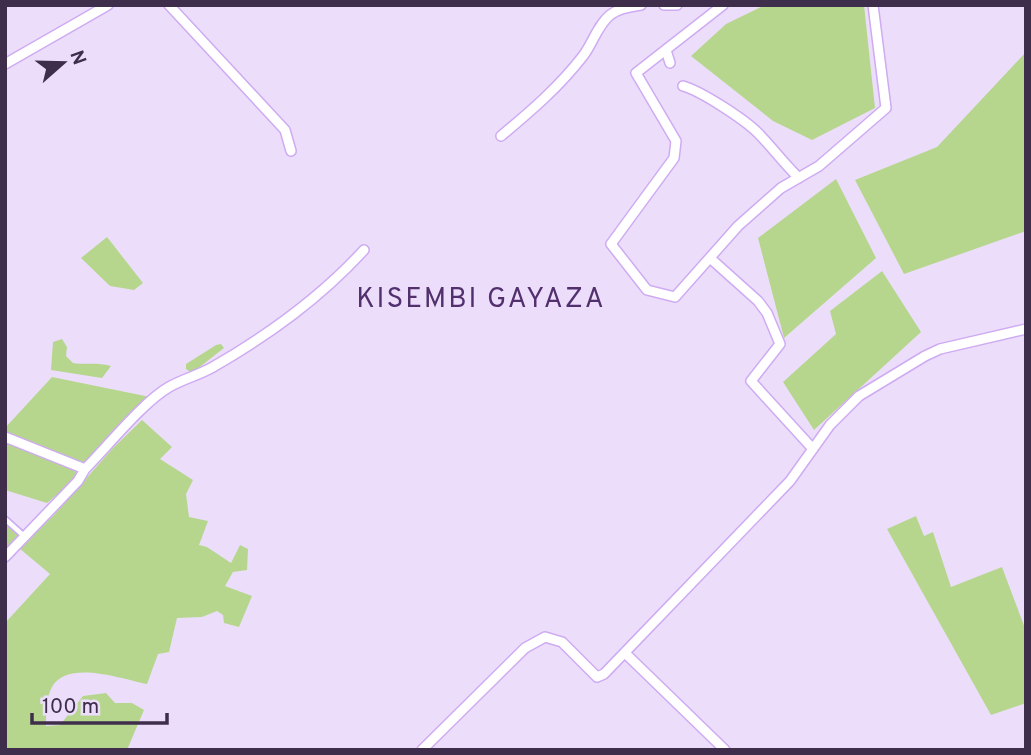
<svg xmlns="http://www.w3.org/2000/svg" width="1031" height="755" font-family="Overpass,sans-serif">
  <rect width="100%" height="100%" fill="#ecdefb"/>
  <path fill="#b6d68e" d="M765 5H864L875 108 812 140 773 121 691 56 726 24Z
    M1026 52V231L904 274 855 180 937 147Z
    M836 179 876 258 784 338 758 238Z
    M107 237 143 283 134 290 110 286 81 258Z
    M882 271 921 332 814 430 783 382 836 334 830 311Z
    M62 339 67 347 66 356 73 363C87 365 97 362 111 366L102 378 51 370 53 342Z
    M221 344 224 348 192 373 186 369V364L216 345Z
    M52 377 150 397 84 465 5 433V428Z
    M142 420 172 447 160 459 193 480 186 494 189 517 208 521 199 545 207 547 231 563 240 545 248 549 247 570 233 572 225 586 252 596 239 627 224 623 223 615 217 611 202 617 177 618 169 652 158 654 147 684C122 679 67 659 52 687 46 697 46 714 46 726L60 725 83 696 106 693 115 703H132L144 710 127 750H5V623L50 574 19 548 54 515 112 449Z
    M5 441 73 468 78 475 76 479 47 503 5 490Z
    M5 515 24 531 5 552Z
    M916 516 924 536 933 532 951 587 1002 567 1026 631V703L991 715 887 529Z"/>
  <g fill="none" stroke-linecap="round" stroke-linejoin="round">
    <defs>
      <path id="service" d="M5 519 24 536"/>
      <path id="minor" d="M169 5 285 130 291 151
        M664 5H677
        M723 5 636 73 676 141 674 158 611 244 647 290 675 297 738 226 781 188 819 166 886 108 873 5
        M666 50 670 63
        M5 64 108 5
        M683 86C701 91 744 119 758 133 772 147 784 164 799 178
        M501 136C531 111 559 87 583 56 593 43 597 26 610 15 619 8 630 7 641 5
        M710 258 758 301 767 313 780 344 751 381 813 449
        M5 437 85 469
        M5 557 78 481 85 469C107 447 143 402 169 387 183 379 199 375 213 367 270 334 320 298 364 250
        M625 653 725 750
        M422 750 525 648 545 637 562 642 597 677 604 674 790 481 830 425 859 396 925 356 940 349 1026 329"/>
    </defs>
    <use href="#service" stroke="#cfabf2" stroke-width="8"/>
    <use href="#minor" stroke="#cfabf2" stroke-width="12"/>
    <use href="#service" stroke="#fff" stroke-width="4.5"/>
    <use href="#minor" stroke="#fff" stroke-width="9"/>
  </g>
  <g text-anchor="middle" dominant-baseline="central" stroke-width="5" stroke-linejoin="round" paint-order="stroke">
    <g font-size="28" letter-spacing="2" fill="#52306e" stroke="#ecdefb">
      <text x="481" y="300">KISEMBI GAYAZA</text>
    </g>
  </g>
  <rect width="1031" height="755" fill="none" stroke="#3e2e4b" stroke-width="14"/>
  <g transform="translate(63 63) rotate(70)" stroke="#ecdefb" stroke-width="5" paint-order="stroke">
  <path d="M0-5L12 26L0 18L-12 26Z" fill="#3e2e4b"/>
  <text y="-10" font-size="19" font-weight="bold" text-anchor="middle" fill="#3e2e4b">N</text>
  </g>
  <path d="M32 713v10h135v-10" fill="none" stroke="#3e2e4b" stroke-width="3.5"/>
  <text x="42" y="713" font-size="21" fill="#3e2e4b" stroke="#ecdefb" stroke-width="5" paint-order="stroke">100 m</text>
</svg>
